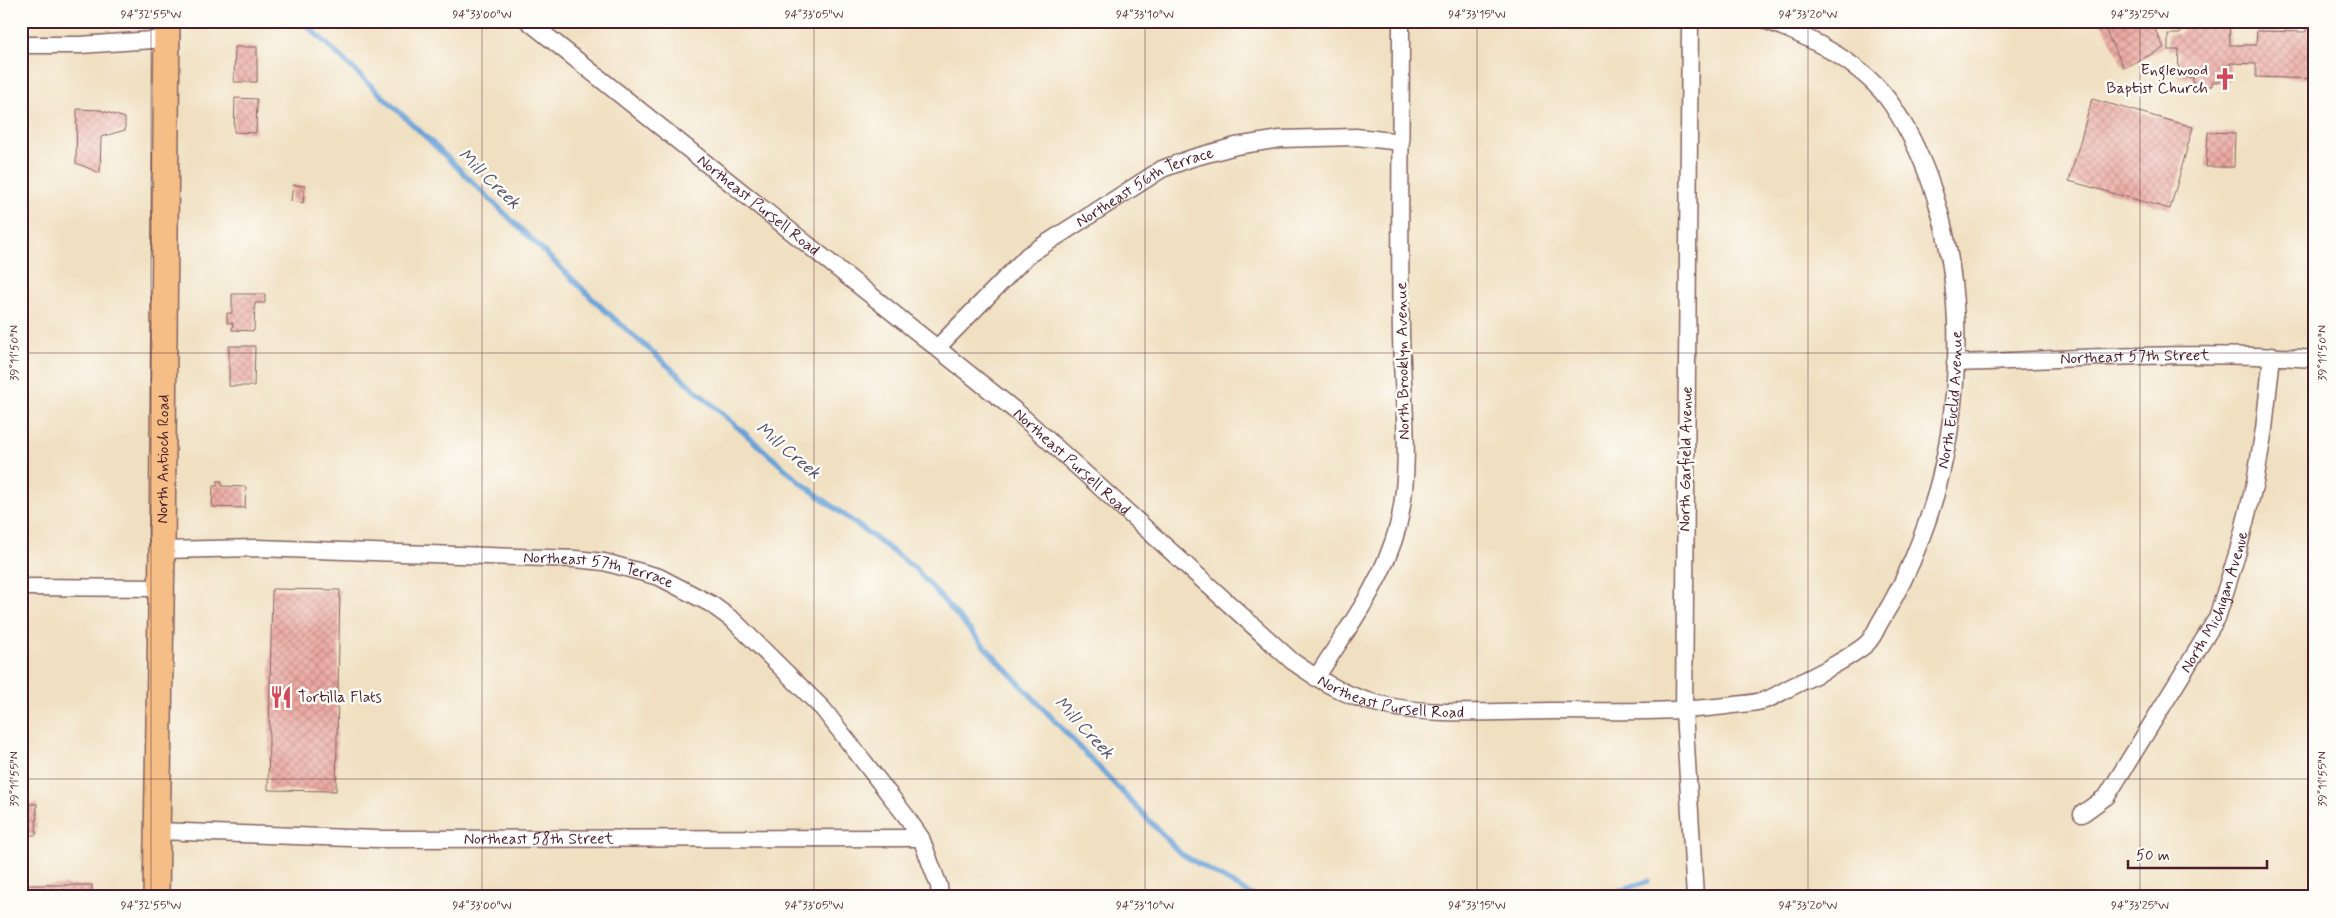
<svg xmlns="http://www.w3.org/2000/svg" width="2336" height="918" font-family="Mynerve,sans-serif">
  <defs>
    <pattern id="building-cross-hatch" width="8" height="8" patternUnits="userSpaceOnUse" patternTransform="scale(1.25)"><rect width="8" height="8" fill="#eca9a1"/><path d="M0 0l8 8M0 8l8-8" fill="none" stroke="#c18983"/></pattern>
  </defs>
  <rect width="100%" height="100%" fill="#fdfcf7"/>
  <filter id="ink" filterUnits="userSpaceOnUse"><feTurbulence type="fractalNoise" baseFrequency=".02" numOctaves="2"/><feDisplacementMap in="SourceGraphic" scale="10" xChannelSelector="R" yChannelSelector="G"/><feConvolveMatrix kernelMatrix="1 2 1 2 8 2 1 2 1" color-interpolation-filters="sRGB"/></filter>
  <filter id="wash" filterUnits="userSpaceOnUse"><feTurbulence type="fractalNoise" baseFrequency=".0096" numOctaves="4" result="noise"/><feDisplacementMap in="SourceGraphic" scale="20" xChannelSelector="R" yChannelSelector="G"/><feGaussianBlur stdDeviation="1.12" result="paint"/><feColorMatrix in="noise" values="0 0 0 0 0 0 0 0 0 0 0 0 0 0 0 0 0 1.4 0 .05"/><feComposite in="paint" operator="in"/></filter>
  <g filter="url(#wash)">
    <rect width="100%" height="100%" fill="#f0e0c1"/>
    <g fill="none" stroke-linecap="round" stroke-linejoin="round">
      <path stroke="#68a1d7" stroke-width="5.5" d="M302 21 425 136 600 306 800 482 915 568 984 646 1180 853 1255 897
        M1600 897 1648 881"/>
    </g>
    <g id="blocks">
      <path fill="url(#building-cross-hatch)" d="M2101 21H2151L2164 48 2124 68Z
        M2194 21H2229L2230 45H2256L2257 31 2306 32V21H2315V79L2256 77V64L2230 63 2229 82H2212V86L2193 85V78L2178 77 2179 50H2168V34H2180L2185 26Z
        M235 47H257V82H234Z
        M235 98 257 99 256 133 234 132Z
        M2092 99 2193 127 2170 209 2069 181Z
        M77 109 100 110 125 118V130L101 137 100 173 76 163Z
        M21 131H25V152H21Z
        M2208 132 2235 133 2234 167H2206Z
        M293 185 305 186 303 203 291 201Z
        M232 294H265V303H255L254 331 232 330 233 323H227V313H232Z
        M229 346H255L254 386H229Z
        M217 481H222V486L246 487 245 508 212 507 213 486H217Z
        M272 589 340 590 336 791 268 790Z
        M21 804H37L36 835H21Z
        M21 885H92V897H21Z"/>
    </g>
  </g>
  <g filter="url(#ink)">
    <use href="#blocks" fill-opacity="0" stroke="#846360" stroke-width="1"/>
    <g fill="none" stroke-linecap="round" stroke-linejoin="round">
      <defs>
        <g id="minor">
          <path id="s1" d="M528 21 1017 412 1292 661C1316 678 1340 693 1368 701 1422 718 1496 711 1553 711 1611 711 1668 713 1726 706 1738 704 1753 704 1765 700 1773 698 1781 692 1789 688 1814 676 1841 663 1864 646 1871 641 1875 632 1879 624 1895 598 1909 571 1920 541 1972 409 1973 226 1892 105 1865 65 1811 37 1767 21"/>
          <path d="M1690 21 1684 711 1695 897"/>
          <path d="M21 45H80L167 39"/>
          <path id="s2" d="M937 348 1028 255 1162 169 1192 158 1236 146 1280 139 1356 137 1401 142"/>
          <path id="s3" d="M1955 363C2075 359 2195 350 2315 359"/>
          <path id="s4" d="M162 550 257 548 575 559 604 562 659 577 711 604 734 621 823 709 906 816 921 838 939 886 940 897"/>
          <path d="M21 587 161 588"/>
          <path d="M1316 678C1347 629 1383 583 1398 526 1413 466 1402 396 1401 334 1399 230 1401 126 1401 21"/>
          <path id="s5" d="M2082 814 2107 796 2217 618 2238 551 2255 482 2264 429 2272 356"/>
          <path id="s6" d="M157 831 377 839 921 838"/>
        </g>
        <g id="primary">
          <path id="s7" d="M156 897 162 550 167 21"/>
        </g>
      </defs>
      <use href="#minor" stroke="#846360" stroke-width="19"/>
      <use href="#primary" stroke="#846360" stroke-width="28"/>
      <use href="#minor" stroke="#fff" stroke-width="16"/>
      <use href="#primary" stroke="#f5be86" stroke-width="25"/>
    </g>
  </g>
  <path fill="none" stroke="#4a1f2b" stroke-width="1" stroke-opacity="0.45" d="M151 21V897M482 21V897M814 21V897M1145 21V897M1477 21V897M1808 21V897M2140 21V897M21 353H2315M21 779H2315"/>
  <defs>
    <symbol id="church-bare" viewBox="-9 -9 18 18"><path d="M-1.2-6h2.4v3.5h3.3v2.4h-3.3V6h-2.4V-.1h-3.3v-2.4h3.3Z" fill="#d1495b" stroke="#fdfcf7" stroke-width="2.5" paint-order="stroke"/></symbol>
    <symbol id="restaurant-bare" viewBox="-9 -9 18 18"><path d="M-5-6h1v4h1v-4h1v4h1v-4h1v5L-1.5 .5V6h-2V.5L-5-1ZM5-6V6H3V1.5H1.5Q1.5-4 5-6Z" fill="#d1495b" stroke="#fdfcf7" stroke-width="2.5" paint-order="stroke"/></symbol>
  </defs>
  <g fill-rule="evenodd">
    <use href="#church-bare" x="2209" y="63" width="32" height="32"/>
    <use href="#restaurant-bare" x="265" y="681" width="32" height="32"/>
  </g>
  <g text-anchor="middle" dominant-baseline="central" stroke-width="5" stroke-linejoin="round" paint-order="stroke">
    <g font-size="16" fill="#4a1f2b" stroke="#fdfcf7" text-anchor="end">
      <text x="2208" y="70">Englewood<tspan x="2208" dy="18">Baptist Church</tspan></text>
      <text x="298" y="697" text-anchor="start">Tortilla Flats</text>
    </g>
    <g font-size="16" fill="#4a1f2b" stroke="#fdfcf7">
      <text stroke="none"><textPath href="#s2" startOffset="266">Northeast 56th Terrace</textPath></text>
      <text stroke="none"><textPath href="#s1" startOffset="295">Northeast Pursell Road</textPath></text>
      <text stroke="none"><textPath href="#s3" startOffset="180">Northeast 57th Street</textPath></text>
      <text transform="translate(1403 361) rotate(-91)">North Brooklyn Avenue</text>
      <text stroke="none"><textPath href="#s1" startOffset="1860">North Euclid Avenue</textPath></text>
      <text stroke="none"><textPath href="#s7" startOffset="438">North Antioch Road</textPath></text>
      <text transform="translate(1686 459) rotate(-89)">North Garfield Avenue</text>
      <text stroke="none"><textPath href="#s1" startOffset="700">Northeast Pursell Road</textPath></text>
      <text stroke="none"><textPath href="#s4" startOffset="438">Northeast 57th Terrace</textPath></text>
      <text stroke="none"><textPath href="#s5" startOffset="254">North Michigan Avenue</textPath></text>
      <text stroke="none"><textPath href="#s1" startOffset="1105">Northeast Pursell Road</textPath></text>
      <text stroke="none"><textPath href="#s6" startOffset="382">Northeast 58th Street</textPath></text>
    </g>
    <g font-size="18" font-style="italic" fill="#565370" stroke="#fdfcf7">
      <text transform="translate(489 179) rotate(44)">Mill Creek</text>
      <text transform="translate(788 451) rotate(40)">Mill Creek</text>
      <text transform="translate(1084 728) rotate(47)">Mill Creek</text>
    </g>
  </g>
  <rect width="2336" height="918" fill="none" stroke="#fdfcf7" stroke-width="55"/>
  <path d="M2128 860v8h139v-8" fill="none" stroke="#4a1f2b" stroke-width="2.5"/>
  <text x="2136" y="860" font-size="15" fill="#4a1f2b" stroke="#fdfcf7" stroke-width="4" paint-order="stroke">50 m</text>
  <rect x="28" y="28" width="2280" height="862" fill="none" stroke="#4a1f2b" stroke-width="2"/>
  <g font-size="12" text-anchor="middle" fill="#4a1f2b">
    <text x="151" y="18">94°32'55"W</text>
    <text x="482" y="18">94°33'00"W</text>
    <text x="814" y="18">94°33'05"W</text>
    <text x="1145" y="18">94°33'10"W</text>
    <text x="1477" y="18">94°33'15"W</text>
    <text x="1808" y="18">94°33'20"W</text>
    <text x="2140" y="18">94°33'25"W</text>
    <text transform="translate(2322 353) rotate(-90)" y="4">39°11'50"N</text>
    <text transform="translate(14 353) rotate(-90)" y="4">39°11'50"N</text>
    <text transform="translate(2322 779) rotate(-90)" y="4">39°11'55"N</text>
    <text transform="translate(14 779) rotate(-90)" y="4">39°11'55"N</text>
    <text x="151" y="909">94°32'55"W</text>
    <text x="482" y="909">94°33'00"W</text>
    <text x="814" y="909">94°33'05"W</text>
    <text x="1145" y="909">94°33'10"W</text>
    <text x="1477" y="909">94°33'15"W</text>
    <text x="1808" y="909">94°33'20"W</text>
    <text x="2140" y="909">94°33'25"W</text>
  </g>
</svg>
